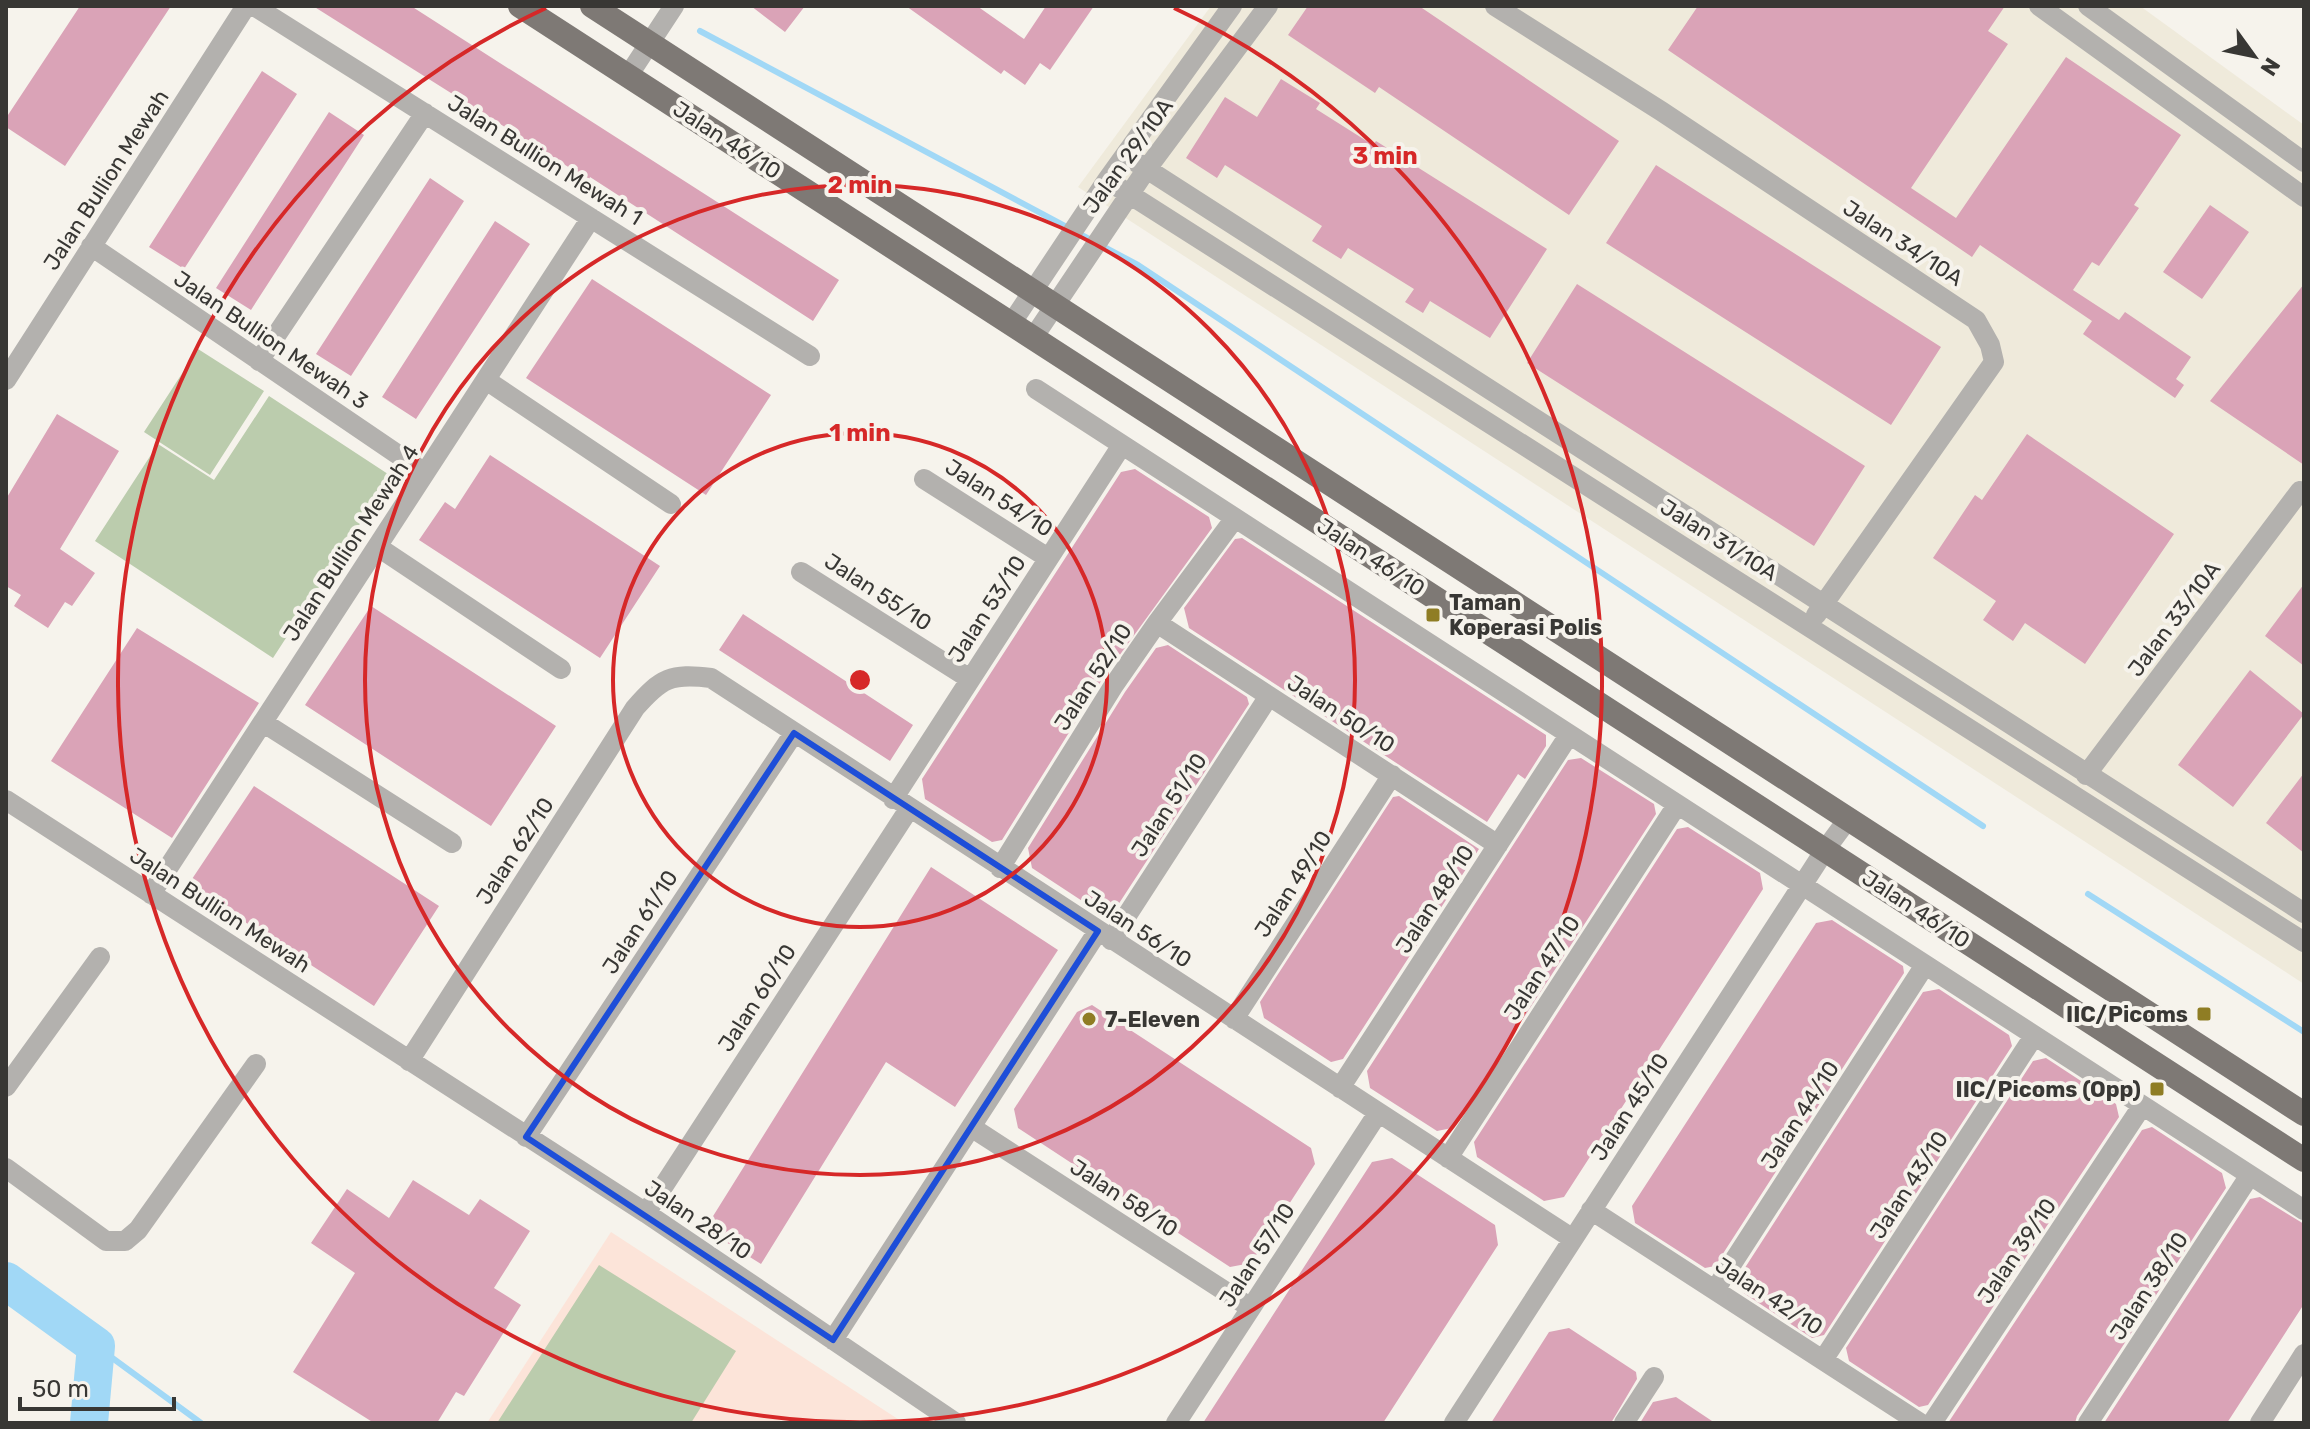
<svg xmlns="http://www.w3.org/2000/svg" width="2310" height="1429" font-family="Rubik,sans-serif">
  <rect width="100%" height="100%" fill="#f6f3ec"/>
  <path fill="#efeadb" d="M1211 6H2140L2304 125V984L1078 187Z"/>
  <path fill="#fce4d9" d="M611 1232 904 1423H487Z"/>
  <path fill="#bbccad" d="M198 349 264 391 210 475 144 432Z
    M269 396 391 476 273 658 95 541 158 444 214 480Z
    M599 1265 736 1351 691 1423H497Z"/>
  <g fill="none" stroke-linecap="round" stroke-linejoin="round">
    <path stroke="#a1d8f6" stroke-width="6" d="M700 31 1138 265 1983 826
      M2088 894 2304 1032
      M96 1346 201 1423"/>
    <path stroke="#a1d8f6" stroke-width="38" d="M6 1281 96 1346 89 1423"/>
  </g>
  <path fill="#daa3b7" d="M80 6H171L65 166 6 127V118Z
    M313 6H411L839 280 813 321 590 177 589 180Z
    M751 6H805L785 32Z
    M906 6H977L1024 39 1046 6H1094L1050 70 1040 63 1025 85 1004 70 1001 74Z
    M1308 6H1419L1619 141 1569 215 1379 87 1375 93 1288 35Z
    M1698 6H2005L1988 31 2008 44 1911 188 1956 218 2066 57 2181 135 2134 205 2139 208 2099 266 2092 262 2073 290 2119 320 2125 312 2191 357 2176 379 2184 385 2175 398 2083 334 2092 321 1980 245 1972 257 1668 50Z
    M262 71 297 94 184 269 149 247Z
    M1281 79 1320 103 1316 109 1373 145 1376 141 1547 249 1490 338 1430 301 1423 313 1405 302 1414 289 1348 248 1341 259 1312 241 1322 226 1225 165 1217 178 1186 158 1225 97 1257 117Z
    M329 112 364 135 251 310 216 288Z
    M1656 165 1941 347 1891 425 1606 243Z
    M430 178 464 201 351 376 316 354Z
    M2210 205 2249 232 2202 299 2163 272Z
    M495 221 530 244 416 419 382 397Z
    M592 279 771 395 706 495 526 378Z
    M1577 284 1865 466 1814 546 1527 363Z
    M2304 284V465L2210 401Z
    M57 414 119 451 60 549 95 573 72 606 65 602 48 628 14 606 21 595 6 586V499Z
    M2027 434 2174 534 2085 664 2025 623 2013 641 1983 620 1996 601 1933 558 1975 495 1982 500Z
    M490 455 660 566 600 658 419 540 445 502 455 509Z
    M1135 469 1209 517 1212 528 1103 678 1002 840 992 842 925 799 922 779 1121 472Z
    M1242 538 1546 735V746L1525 779 1518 774 1487 822 1189 628 1184 608 1235 539Z
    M2304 584V666L2265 636Z
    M371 606 556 726 491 826 305 705Z
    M743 614 913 725 890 761 719 650Z
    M137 628 259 703 172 838 51 761Z
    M1168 645 1247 697 1249 704 1116 908 1099 912 1032 868 1028 848 1125 692 1156 648Z
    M2250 670 2304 714 2233 807 2178 765Z
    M1581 758 1654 804 1656 814 1452 1128 1437 1131 1370 1088 1367 1071 1568 760Z
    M2304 773V853L2266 823Z
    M254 786 439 906 374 1006 188 885Z
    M1399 796 1479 849 1343 1059 1331 1062 1264 1018 1260 1002 1393 797Z
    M1688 827 1760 873 1763 889 1564 1197 1544 1201 1477 1157 1474 1142 1677 829Z
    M931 867 1058 950 955 1107 886 1062 761 1264 705 1229Z
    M1832 920 1903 966 1904 973 1715 1266 1705 1268 1635 1223 1632 1206 1816 923Z
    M1939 989 2009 1035 2012 1046 1824 1335 1812 1338 1742 1292 1739 1277 1923 992Z
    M1092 1005 1311 1148 1315 1164 1251 1263 1230 1267 1018 1128 1014 1109 1077 1012Z
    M2046 1058 2116 1104 2119 1117 1928 1405 1919 1407 1849 1361 1846 1348 2033 1061Z
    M2152 1127 2222 1173 2226 1188 2077 1416 2075 1423H1948L2142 1130Z
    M1392 1158 1495 1225 1498 1245 1383 1423H1203L1372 1162Z
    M413 1180 469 1215 480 1199 530 1231 494 1288 521 1305 464 1396 456 1392 437 1423H374L293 1372 355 1273 311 1243 347 1189 389 1218Z
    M2260 1197 2304 1224V1304L2227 1423H2104L2250 1199Z
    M1569 1328 1636 1372 1637 1379 1611 1423H1491L1549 1332Z
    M1676 1397 1715 1423H1640L1653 1402Z"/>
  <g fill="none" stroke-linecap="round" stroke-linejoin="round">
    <path stroke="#b3b1ae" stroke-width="20" d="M254 6 810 356
      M1495 6 1661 111 1976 320 1990 345 1994 362 1816 615
      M2039 6 2304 197
      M2088 6 2304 162
      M628 76 674 6
      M1125 155 2304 913
      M1107 180 2304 942
      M91 246 425 473
      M1011 324 1107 180 1232 6
      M1033 338 1146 170 1268 6
      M259 361 425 113
      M6 380 246 6
      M486 380 671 504
      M1036 389 2304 1210
      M924 479 1048 558
      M378 547 561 669
      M801 572 970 679
      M1157 623 1498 845
      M264 723 452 843
      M2086 775 2300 491
      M893 799 1122 445
      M6 800 646 1213 956 1423
      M1000 868 1114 685 1157 623 1235 518
      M151 894 591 218
      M1111 940 1269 696
      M1234 1019 1392 775
      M409 1061 635 708C661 678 671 673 711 678L1573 1239
      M6 1087 100 957
      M1340 1088 1569 735
      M971 1127 1251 1308
      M526 1137 794 733
      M1448 1158 1677 805
      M6 1168 106 1241H125L138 1230 256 1064
      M1591 1210 1920 1423
      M646 1213 909 809
      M1715 1290 1925 965
      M833 1340 1098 931
      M1823 1360 2034 1036
      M1176 1423 1378 1113
      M1454 1423 1825 850 1848 819
      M1624 1423 1654 1377
      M1932 1423 2142 1106
      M2088 1423 2250 1175
      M2260 1423 2304 1354"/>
    <path stroke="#7e7975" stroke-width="24" d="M520 6 2304 1160
      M592 6 2304 1114"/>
  </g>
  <path fill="none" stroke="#1d4ed8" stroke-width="6" stroke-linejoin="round" d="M794 733 1098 931 833 1340 526 1137Z"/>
  <g fill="none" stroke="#d62828" stroke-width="4">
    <circle cx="860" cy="680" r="247"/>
    <circle cx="860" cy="680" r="495"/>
    <path d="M1174 8A742 742 0 1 1 546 8"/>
  </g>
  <g fill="#8f7d24" stroke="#f6f3ec" stroke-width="3">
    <rect x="1425" y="607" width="16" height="16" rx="4"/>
    <rect x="2196" y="1006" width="16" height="16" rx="4"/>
    <circle cx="1089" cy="1019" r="8"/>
    <rect x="2149" y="1081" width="16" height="16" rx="4"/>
  </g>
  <g text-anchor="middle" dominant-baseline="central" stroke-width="8" stroke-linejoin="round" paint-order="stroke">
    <g font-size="22" fill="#383734" stroke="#f6f3ec">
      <text transform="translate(727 140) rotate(33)">Jalan 46/10</text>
      <text transform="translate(1128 156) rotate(-54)">Jalan 29/10A</text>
      <text transform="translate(545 160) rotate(32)">Jalan Bullion Mewah 1</text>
      <text transform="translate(106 180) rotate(-57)">Jalan Bullion Mewah</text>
      <text transform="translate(1903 243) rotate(33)">Jalan 34/10A</text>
      <text transform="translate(271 340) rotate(34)">Jalan Bullion Mewah 3</text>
      <text transform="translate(999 498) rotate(33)">Jalan 54/10</text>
      <text transform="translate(1719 540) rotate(32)">Jalan 31/10A</text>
      <text transform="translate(351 543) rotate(-57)">Jalan Bullion Mewah 4</text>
      <text transform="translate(1371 557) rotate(33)">Jalan 46/10</text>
      <text transform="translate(878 592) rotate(33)">Jalan 55/10</text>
      <text transform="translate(987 609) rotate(-57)">Jalan 53/10</text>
      <text transform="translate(2174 619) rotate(-53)">Jalan 33/10A</text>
      <text transform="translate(1093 677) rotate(-57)">Jalan 52/10</text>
      <text transform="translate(1341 714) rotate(33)">Jalan 50/10</text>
      <text transform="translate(1169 805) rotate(-57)">Jalan 51/10</text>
      <text transform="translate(515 851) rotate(-57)">Jalan 62/10</text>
      <text transform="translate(1293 884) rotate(-57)">Jalan 49/10</text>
      <text transform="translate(1435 899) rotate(-57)">Jalan 48/10</text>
      <text transform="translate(1916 909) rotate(33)">Jalan 46/10</text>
      <text transform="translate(220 910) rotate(33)">Jalan Bullion Mewah</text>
      <text transform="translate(640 922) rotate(-57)">Jalan 61/10</text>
      <text transform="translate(1138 929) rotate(33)">Jalan 56/10</text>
      <text transform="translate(1542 968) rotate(-57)">Jalan 47/10</text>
      <text transform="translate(757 998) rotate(-57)">Jalan 60/10</text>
      <text transform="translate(1630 1107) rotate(-57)">Jalan 45/10</text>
      <text transform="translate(1800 1115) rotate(-57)">Jalan 44/10</text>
      <text transform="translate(1909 1185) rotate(-57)">Jalan 43/10</text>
      <text transform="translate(1124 1198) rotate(33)">Jalan 58/10</text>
      <text transform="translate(698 1220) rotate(34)">Jalan 28/10</text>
      <text transform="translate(2017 1251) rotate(-56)">Jalan 39/10</text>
      <text transform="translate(1257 1255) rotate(-57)">Jalan 57/10</text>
      <text transform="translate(2149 1286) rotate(-57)">Jalan 38/10</text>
      <text transform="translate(1769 1296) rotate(33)">Jalan 42/10</text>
    </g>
    <g font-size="22" font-weight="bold" fill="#383734" stroke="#f6f3ec" text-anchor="start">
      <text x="1449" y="602">Taman<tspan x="1449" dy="25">Koperasi Polis</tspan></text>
      <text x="2188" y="1014" text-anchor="end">IIC/Picoms</text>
      <text x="1105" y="1019">7-Eleven</text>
      <text x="2141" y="1089" text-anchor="end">IIC/Picoms (Opp)</text>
    </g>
  </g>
  <circle cx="860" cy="680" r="12" fill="#d62828" stroke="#f6f3ec" stroke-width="4"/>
  <g font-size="24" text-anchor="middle" font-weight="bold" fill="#d62828" stroke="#f6f3ec" stroke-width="8" stroke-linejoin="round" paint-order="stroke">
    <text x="1385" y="164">3 min</text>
    <text x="860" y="193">2 min</text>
    <text x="860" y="441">1 min</text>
  </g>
  <rect width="2310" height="1429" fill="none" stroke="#383734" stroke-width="16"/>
  <g transform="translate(2254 56) rotate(123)" stroke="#f6f3ec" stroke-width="6" paint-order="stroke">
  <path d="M0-6L14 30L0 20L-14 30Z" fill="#383734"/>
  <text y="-12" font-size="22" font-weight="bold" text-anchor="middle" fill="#383734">N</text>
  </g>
  <path d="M20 1397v12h154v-12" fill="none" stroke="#383734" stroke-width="4"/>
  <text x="32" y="1397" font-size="24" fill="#383734" stroke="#f6f3ec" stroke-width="6" paint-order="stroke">50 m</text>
</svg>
